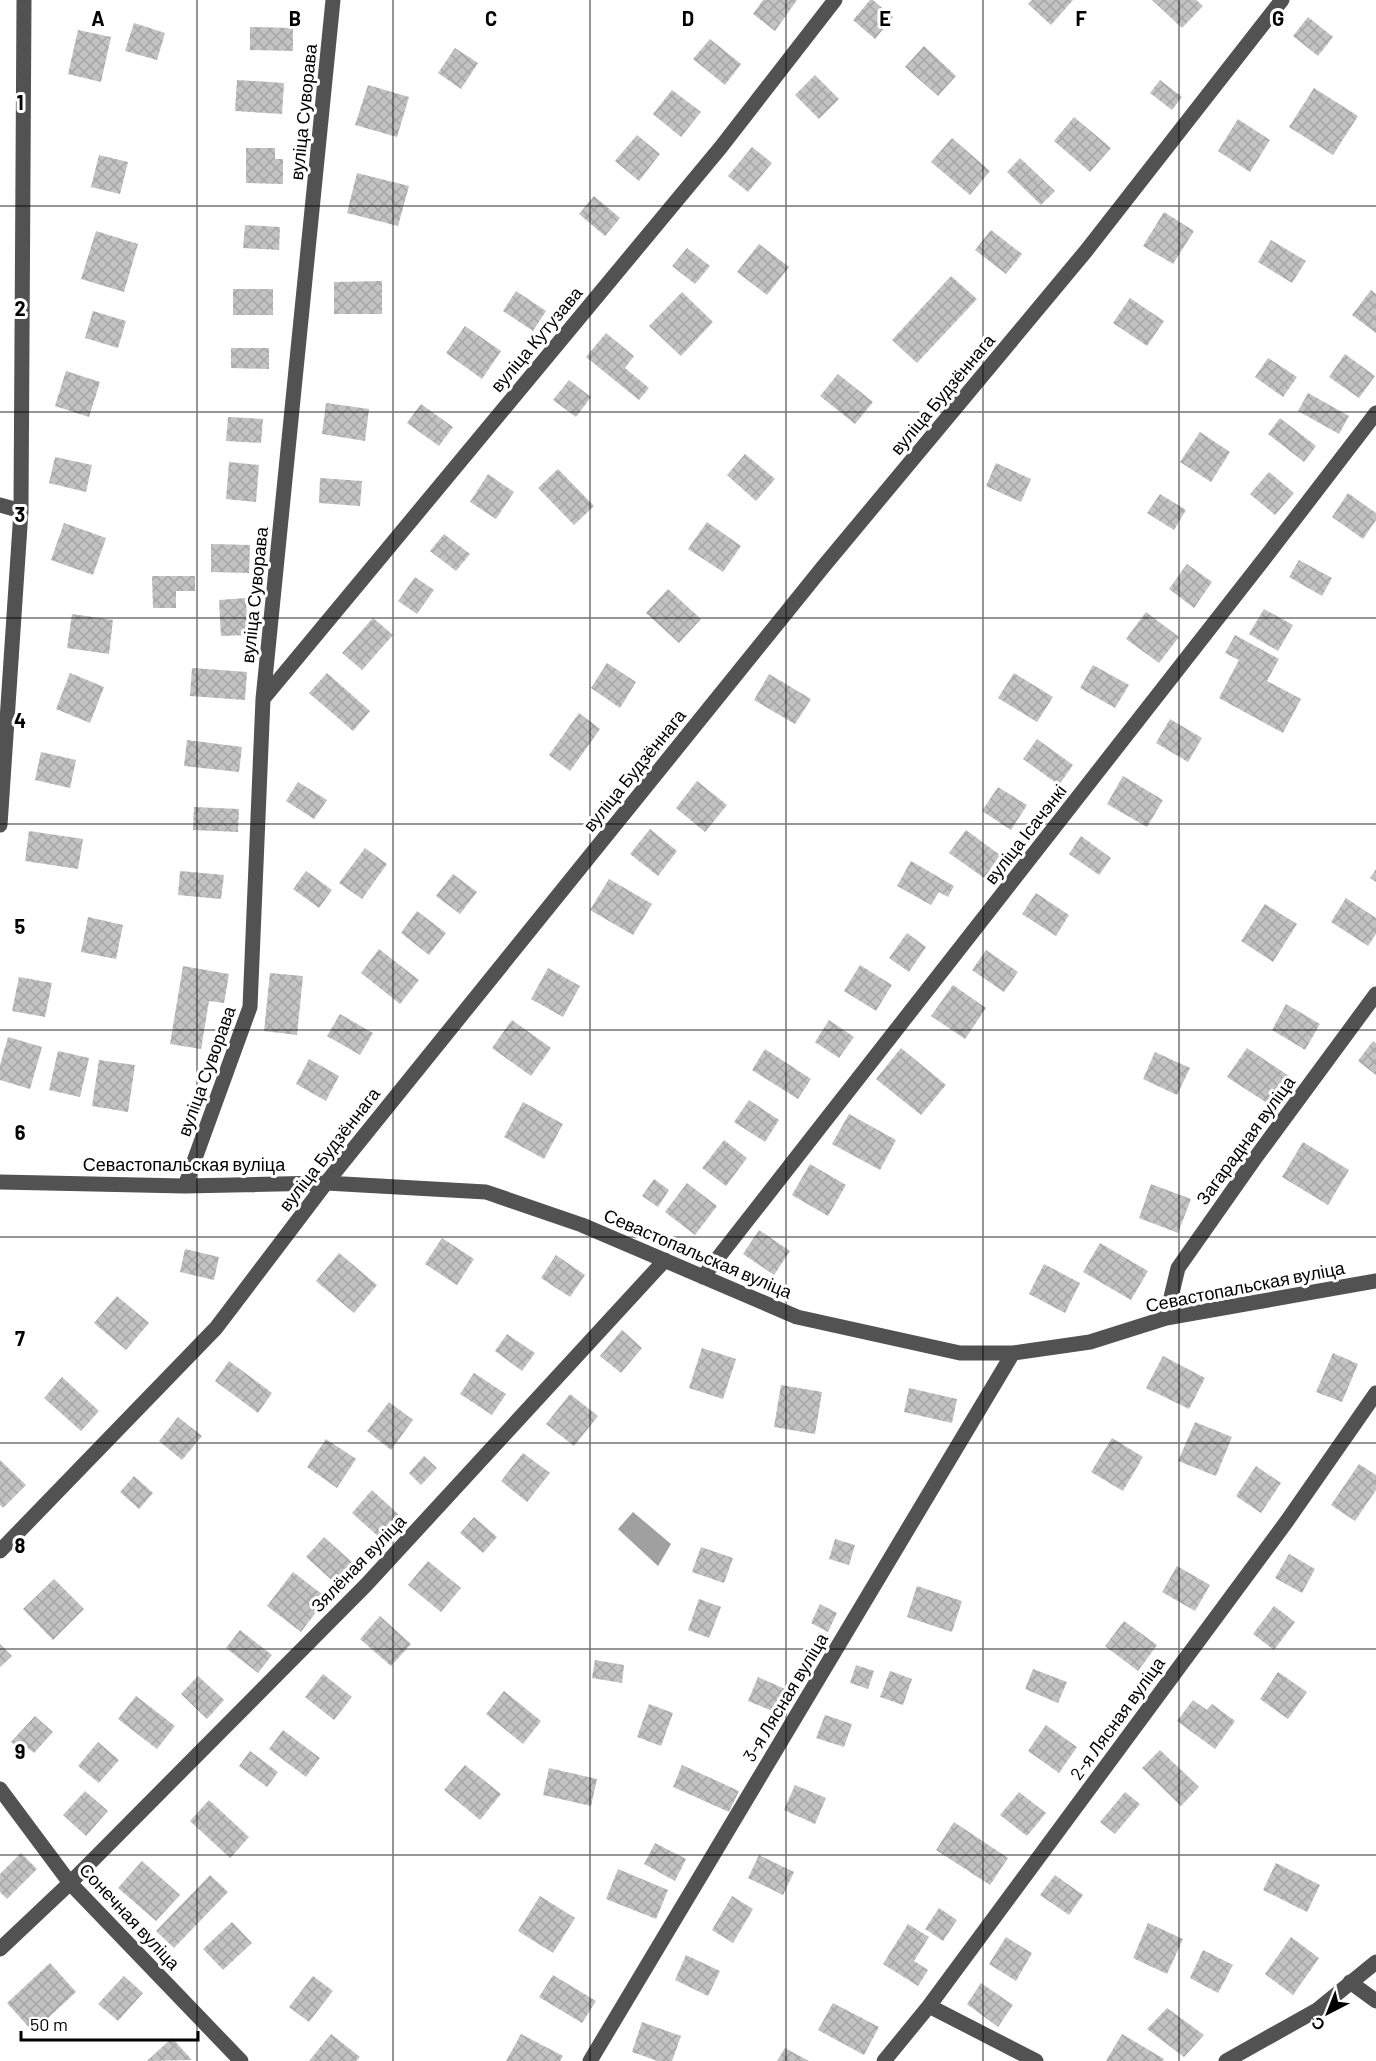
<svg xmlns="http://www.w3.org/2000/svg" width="1376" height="2061" font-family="Barlow,sans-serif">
  <defs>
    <pattern id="building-cross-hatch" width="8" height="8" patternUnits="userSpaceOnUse" patternTransform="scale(1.5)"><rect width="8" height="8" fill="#c2c2c2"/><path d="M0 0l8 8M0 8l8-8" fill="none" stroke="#a5a5a5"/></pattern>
  </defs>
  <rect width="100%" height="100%" fill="#fff"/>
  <path fill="#a0a0a0" d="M633 1512 671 1544 658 1566 618 1529Z"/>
  <path fill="url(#building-cross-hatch)" d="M763 0H797L775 31 753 14Z
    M870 0H873L893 17 875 39 853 20Z
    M1032 0H1073L1051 25 1028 4Z
    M1152 0H1196L1203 6 1182 28Z
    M1308 17 1333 37 1318 56 1293 36Z
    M134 23 165 33 157 60 125 51Z
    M250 27 293 28V51L250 50Z
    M78 30 111 37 101 82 68 74Z
    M710 39 741 64 725 85 693 59Z
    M924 46 956 76 938 96 905 67Z
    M455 48 478 63 461 89 438 73Z
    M815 75 839 99 819 119 795 95Z
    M237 80 284 83 282 114 235 111Z
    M1160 80 1182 97 1172 110 1150 93Z
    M368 85 409 97 397 137 355 125Z
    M1314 88 1358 116 1333 155 1289 127Z
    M672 90 701 112 681 137 653 114Z
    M1074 117 1111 148 1090 172 1054 141Z
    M1238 119 1270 140 1250 172 1218 151Z
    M637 135 660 154 639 181 615 161Z
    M952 138 990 171 970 195 931 162Z
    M752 147 772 163 748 192 728 176Z
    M246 148H275V159H283V184L246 183Z
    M99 155 128 162 120 194 91 187Z
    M1020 158 1055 191 1041 205 1007 172Z
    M357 173 409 186 398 226 347 213Z
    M594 196 620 218 605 236 579 214Z
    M1164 212 1194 231 1173 264 1143 246Z
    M245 225 280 227 279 250 243 248Z
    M991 230 1022 254 1006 274 975 250Z
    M96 231 138 244 124 292 81 279Z
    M1271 240 1306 261 1292 283 1258 262Z
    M759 244 789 267 767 295 737 272Z
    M687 248 710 266 695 284 672 266Z
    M951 276 977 299 917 363 892 340Z
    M382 281V314H334V282Z
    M233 289H273V315H233Z
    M1371 290 1376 294V333L1352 315Z
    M516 291 546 311 533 331 503 311Z
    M682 292 713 322 681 356 649 326Z
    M1130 298 1164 321 1147 346 1113 323Z
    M93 311 126 321 118 348 85 338Z
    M465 326 501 351 482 379 446 353Z
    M606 333 634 356 625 368 649 388 639 400 586 357Z
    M231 348H269V369L231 368Z
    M1345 354 1375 376 1359 398 1329 377Z
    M1268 358 1297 377 1283 397 1255 377Z
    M66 371 100 382 89 417 55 406Z
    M838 374 873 402 855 424 820 396Z
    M569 380 591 397 576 417 553 400Z
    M1308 393 1349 416 1339 434 1298 411Z
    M326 403 369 409 365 441 322 434Z
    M421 404 453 427 439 446 407 423Z
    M228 417 263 419 261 443 226 441Z
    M1280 418 1316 446 1304 462 1268 434Z
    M1200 432 1230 452 1211 482 1180 462Z
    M745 454 775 479 756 501 727 475Z
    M55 457 92 465 86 492 49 483Z
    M229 462 259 465 256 502 226 499Z
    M996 463 1031 479 1021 502 986 486Z
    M558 469 594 506 574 525 538 488Z
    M1269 472 1294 493 1275 515 1250 494Z
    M488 474 514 492 496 519 470 502Z
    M320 478 362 481 360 506 319 503Z
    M1348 493 1376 513V520L1363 539 1332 517Z
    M1160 494 1186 510 1174 530 1147 513Z
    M707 522 741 546 723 572 688 549Z
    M64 523 106 538 93 575 51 560Z
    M444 534 470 554 456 571 430 551Z
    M211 544 250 545 249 573 211 572Z
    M1299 560 1332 578 1322 596 1289 577Z
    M1187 564 1212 582 1194 608 1169 589Z
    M152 576H195V591H176V608H153Z
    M415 577 434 590 417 614 398 601Z
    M668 589 701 619 679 643 646 613Z
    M246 598 248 635 221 636 219 600Z
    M1264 609 1293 625 1278 651 1249 634Z
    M1146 612 1179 637 1159 663 1126 639Z
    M72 614 113 620 109 654 67 648Z
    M373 618 393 635 362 670 342 653Z
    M1235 635 1279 659 1267 681 1301 699 1283 733 1219 698 1239 660 1225 653Z
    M607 663 636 682 620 708 591 688Z
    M1093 665 1129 685 1115 708 1080 688Z
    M192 668 247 672 245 700 190 696Z
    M70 673 104 687 90 723 56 709Z
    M327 673 370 711 353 731 309 693Z
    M1014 673 1053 697 1037 722 998 698Z
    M769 674 811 699 795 724 754 700Z
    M579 713 600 729 570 771 549 755Z
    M1170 719 1202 738 1188 762 1156 743Z
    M1037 739 1073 765 1059 785 1023 759Z
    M187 740 242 747 239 772 184 766Z
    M41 752 76 760 70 788 35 780Z
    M1123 776 1163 800 1147 827 1107 804Z
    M697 781 727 805 705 832 676 808Z
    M298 782 327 800 314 819 286 801Z
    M998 787 1027 805 1011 830 982 811Z
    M194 807 239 809 238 832 193 830Z
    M650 829 677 851 658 876 630 854Z
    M966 830 1000 855 984 878 949 853Z
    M29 831 83 839 78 869 25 861Z
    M1081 836 1111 858 1099 875 1069 854Z
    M365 848 387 864 362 899 339 883Z
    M911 861 954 886 948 897 939 892 931 905 897 886Z
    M1376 869V882L1370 878Z
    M180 871 224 875 221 899 178 895Z
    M306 871 332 890 319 908 293 889Z
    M453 874 477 892 460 914 436 896Z
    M609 879 652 904 633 935 590 910Z
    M1036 893 1069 915 1056 936 1022 914Z
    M1346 898 1376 918V934L1368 946 1331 922Z
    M1265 904 1297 924 1273 962 1241 941Z
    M417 911 446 933 429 955 401 933Z
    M88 917 123 925 116 959 81 952Z
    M907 933 926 947 909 972 889 958Z
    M379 949 419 980 400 1004 361 973Z
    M986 950 1018 972 1004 992 972 970Z
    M860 965 892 985 876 1011 844 991Z
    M183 966 229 974 224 1003 209 1001 201 1049 170 1044Z
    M548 968 580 986 563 1017 531 999Z
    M270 973 303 976 297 1035 264 1031Z
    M19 977 52 983 45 1017 12 1011Z
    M953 985 986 1008 965 1039 931 1016Z
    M1286 1004 1320 1024 1305 1050 1272 1030Z
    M340 1014 373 1033 360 1055 327 1036Z
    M512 1020 551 1048 531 1076 492 1048Z
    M829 1020 854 1037 839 1058 815 1042Z
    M8 1037 42 1047 30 1089 0 1080V1065Z
    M1373 1041 1376 1043V1075L1358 1061Z
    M901 1048 946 1085 921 1115 876 1079Z
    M1247 1048 1289 1076 1270 1105 1227 1077Z
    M765 1049 811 1079 798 1099 752 1070Z
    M58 1051 89 1058 80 1097 49 1090Z
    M1155 1052 1190 1068 1177 1095 1143 1079Z
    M309 1059 339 1076 326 1101 296 1084Z
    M99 1060 135 1065 128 1112 92 1106Z
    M749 1100 779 1120 765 1142 734 1122Z
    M523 1102 563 1124 544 1159 504 1137Z
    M849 1114 896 1140 880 1170 832 1144Z
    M724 1140 747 1158 726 1186 702 1168Z
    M1303 1142 1349 1170 1328 1205 1282 1177Z
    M810 1164 846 1185 828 1216 792 1195Z
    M654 1179 669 1190 658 1207 642 1196Z
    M687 1183 717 1206 695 1235 665 1212Z
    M1151 1184 1191 1199 1178 1233 1139 1218Z
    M759 1230 790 1251 774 1275 743 1254Z
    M442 1238 474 1259 457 1285 425 1264Z
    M1100 1243 1148 1271 1131 1300 1083 1272Z
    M185 1249 219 1257 214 1280 180 1272Z
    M339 1253 377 1285 354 1313 316 1281Z
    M556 1255 585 1275 570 1297 541 1278Z
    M1044 1264 1080 1283 1065 1313 1029 1294Z
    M117 1296 149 1323 126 1350 94 1323Z
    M622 1330 642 1348 621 1373 600 1356Z
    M507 1334 535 1353 522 1371 495 1351Z
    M702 1348 736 1359 723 1399 689 1388Z
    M1333 1353 1358 1364 1342 1402 1316 1392Z
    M1163 1356 1205 1378 1189 1409 1146 1388Z
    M229 1361 272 1393 258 1413 215 1381Z
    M474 1373 506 1394 492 1415 460 1394Z
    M62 1377 99 1411 81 1431 44 1398Z
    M781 1385 822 1392 815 1434 774 1427Z
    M909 1388 957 1399 952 1423 904 1412Z
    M570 1394 598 1416 574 1446 546 1424Z
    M389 1402 413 1420 391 1450 367 1431Z
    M178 1417 202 1436 182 1460 159 1441Z
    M1195 1422 1232 1437 1216 1476 1178 1461Z
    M1112 1438 1143 1457 1123 1491 1091 1472Z
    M326 1439 356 1459 337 1488 307 1467Z
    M523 1453 550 1473 527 1502 501 1481Z
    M424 1456 437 1468 421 1485 409 1473Z
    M0 1460 26 1485 3 1508 0 1505Z
    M1359 1464 1376 1475V1490L1355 1521 1331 1505Z
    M1256 1466 1281 1483 1261 1513 1236 1496Z
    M134 1476 153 1493 139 1509 120 1492Z
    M372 1490 400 1516 380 1538 352 1513Z
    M474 1517 497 1537 483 1553 460 1533Z
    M324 1537 354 1564 336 1584 306 1557Z
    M835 1539 855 1545 849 1565 829 1559Z
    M701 1547 733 1558 724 1583 692 1572Z
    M1289 1554 1315 1569 1302 1593 1275 1578Z
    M428 1561 461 1588 441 1612 408 1585Z
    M1177 1566 1210 1585 1195 1611 1162 1592Z
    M293 1572 327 1598 301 1632 267 1606Z
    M54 1579 84 1609 53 1640 23 1609Z
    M917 1586 962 1601 952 1632 907 1617Z
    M699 1599 721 1607 709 1638 688 1630Z
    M820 1604 837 1613 828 1632 811 1623Z
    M1274 1606 1295 1622 1274 1650 1253 1634Z
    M380 1616 411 1644 391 1666 360 1639Z
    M1124 1621 1157 1645 1138 1671 1105 1646Z
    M240 1630 272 1655 258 1673 226 1648Z
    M0 1644 12 1656 0 1667Z
    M595 1660 624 1665 622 1683 592 1678Z
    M856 1665 874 1671 868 1689 850 1683Z
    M1033 1669 1067 1682 1058 1703 1025 1689Z
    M890 1671 912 1679 903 1705 880 1697Z
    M1278 1672 1307 1692 1288 1719 1260 1699Z
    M323 1674 352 1697 334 1720 305 1697Z
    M198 1676 224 1700 207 1719 181 1694Z
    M758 1677 787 1690 777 1713 748 1701Z
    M504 1691 541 1721 523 1744 486 1714Z
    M136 1696 175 1726 157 1749 118 1719Z
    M1193 1700 1207 1710 1212 1704 1235 1721 1215 1749 1177 1721Z
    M649 1704 673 1713 661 1746 637 1737Z
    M825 1715 852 1724 844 1747 816 1738Z
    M35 1716 53 1732 34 1753 24 1745 20 1750 11 1742Z
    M1046 1725 1077 1747 1059 1773 1028 1751Z
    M283 1730 320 1758 306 1777 269 1749Z
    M98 1742 119 1760 99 1783 78 1766Z
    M1160 1750 1199 1787 1181 1806 1142 1768Z
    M250 1751 278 1772 267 1787 239 1766Z
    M465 1765 501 1794 480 1820 444 1790Z
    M682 1765 739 1791 729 1812 673 1787Z
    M549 1768 597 1779 591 1806 543 1795Z
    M795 1785 826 1798 815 1824 784 1810Z
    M85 1791 108 1811 86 1836 63 1815Z
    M1019 1792 1046 1813 1027 1836 1000 1815Z
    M1125 1792 1140 1804 1115 1834 1100 1822Z
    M209 1800 249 1837 230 1858 190 1821Z
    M954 1822 1008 1858 990 1885 936 1850Z
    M655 1843 686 1859 675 1881 644 1864Z
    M21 1853 37 1869 7 1899 0 1892V1874Z
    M759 1855 794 1872 783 1895 748 1878Z
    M142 1861 180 1895 156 1921 118 1888Z
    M1276 1863 1320 1885 1307 1912 1263 1890Z
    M618 1869 668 1890 656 1919 606 1899Z
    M210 1875 228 1892 174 1948 156 1931Z
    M1055 1875 1083 1895 1069 1915 1040 1895Z
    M540 1896 575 1918 553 1953 518 1931Z
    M732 1896 753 1909 733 1943 712 1930Z
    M939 1908 957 1920 943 1941 925 1929Z
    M232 1922 252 1943 223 1970 203 1949Z
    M1148 1923 1183 1939 1167 1974 1133 1958Z
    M908 1924 929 1937 914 1961 928 1970 918 1986 883 1964Z
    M1006 1937 1032 1953 1016 1981 989 1964Z
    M1291 1937 1319 1958 1293 1995 1265 1974Z
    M1203 1950 1233 1965 1218 1993 1190 1978Z
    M686 1955 720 1971 708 1996 675 1980Z
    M50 1963 76 1992 33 2032 7 2003Z
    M553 1975 596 2001 582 2023 539 1997Z
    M124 1976 143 1993 118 2021 98 2004Z
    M313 1976 333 1991 309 2022 289 2007Z
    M981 1983 1013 2005 998 2027 967 2004Z
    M833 2003 879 2027 864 2055 818 2030Z
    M1167 2008 1204 2035 1184 2057 1147 2029Z
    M642 2022 681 2036 672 2061H658L632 2052Z
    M331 2034 360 2057 356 2061H309Z
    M521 2034 563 2056 560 2061H506Z
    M1122 2034 1164 2059 1163 2061H1106Z
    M172 2038 192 2060 147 2061Z
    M785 2048 809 2061H777Z"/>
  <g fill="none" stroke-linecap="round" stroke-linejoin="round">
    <path stroke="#525252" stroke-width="15" d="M0 505 21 511
      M263 699 721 147 835 0
      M0 825 21 511 24 0
      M0 1182 185 1186 326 1183 486 1192 582 1225 797 1317 960 1353H1013L1090 1342 1166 1318 1376 1281
      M185 1186 250 1007 263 699 333 0
      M703 1277 1271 550 1376 413
      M1166 1318 1178 1268 1256 1157 1376 994
      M0 1551 216 1328 326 1183 823 567 1086 251 1282 0
      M0 1789 70 1883 241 2061
      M0 1949 70 1883 366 1585 665 1260
      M1350 1982 1376 2001
      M929 2006 1036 2061
      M590 2061 1013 1353
      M884 2061 929 2006 1287 1521 1376 1393
      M1226 2061 1317 2010 1376 1962"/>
  </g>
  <path fill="none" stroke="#000" stroke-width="1.5" stroke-opacity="0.55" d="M197 0V2061M393 0V2061M590 0V2061M786 0V2061M983 0V2061M1179 0V2061M0 206H1376M0 412H1376M0 618H1376M0 824H1376M0 1030H1376M0 1237H1376M0 1443H1376M0 1649H1376M0 1855H1376"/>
  <g text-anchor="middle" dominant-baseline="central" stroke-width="6" stroke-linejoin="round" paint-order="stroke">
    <g font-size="18" fill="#000" stroke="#fff">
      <text transform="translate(303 112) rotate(-84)">вуліца Суворава</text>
      <text transform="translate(536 339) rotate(-50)">вуліца Кутузава</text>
      <text transform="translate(942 394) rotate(-50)">вуліца Будзённага</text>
      <text transform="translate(254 595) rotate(-84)">вуліца Суворава</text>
      <text transform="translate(634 770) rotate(-51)">вуліца Будзённага</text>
      <text transform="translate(1025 834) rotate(-52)">вуліца Ісачэнкі</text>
      <text transform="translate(206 1071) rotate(-70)">вуліца Суворава</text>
      <text transform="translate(1245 1140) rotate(-54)">Загарадная вуліца</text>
      <text transform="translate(329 1149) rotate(-52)">вуліца Будзённага</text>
      <text x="184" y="1164">Севастопальская вуліца</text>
      <text transform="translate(698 1253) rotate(23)">Севастопальская вуліца</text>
      <text transform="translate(1245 1286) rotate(-11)">Севастопальская вуліца</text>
      <text transform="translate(358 1563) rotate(-46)">Зялёная вуліца</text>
      <text transform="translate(785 1697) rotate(-59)">3-я Лясная вуліца</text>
      <text transform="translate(1117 1718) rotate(-54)">2-я Лясная вуліца</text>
      <text transform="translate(130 1916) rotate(47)">Сонечная вуліца</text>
    </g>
  </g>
  <g font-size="20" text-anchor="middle" font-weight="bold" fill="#000" stroke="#fff" stroke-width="6" stroke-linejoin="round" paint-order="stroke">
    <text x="98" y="26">A</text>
    <text x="295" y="26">B</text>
    <text x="491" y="26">C</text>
    <text x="688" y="26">D</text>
    <text x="885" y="26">E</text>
    <text x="1081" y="26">F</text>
    <text x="1278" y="26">G</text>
    <text x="20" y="110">1</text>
    <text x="20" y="316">2</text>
    <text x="20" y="522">3</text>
    <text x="20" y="728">4</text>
    <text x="20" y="934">5</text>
    <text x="20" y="1140">6</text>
    <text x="20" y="1346">7</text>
    <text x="20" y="1553">8</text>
    <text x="20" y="1759">9</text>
  </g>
  <g transform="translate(1328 2013) rotate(222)" stroke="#ffffff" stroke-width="4.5" paint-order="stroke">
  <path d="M0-4.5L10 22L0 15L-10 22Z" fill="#000000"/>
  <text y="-9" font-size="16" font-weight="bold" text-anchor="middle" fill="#000000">С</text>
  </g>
  <path d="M21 2031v9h177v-9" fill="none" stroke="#000000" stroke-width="3"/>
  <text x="30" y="2031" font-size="18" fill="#000000" stroke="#ffffff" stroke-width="4.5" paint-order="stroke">50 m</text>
</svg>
